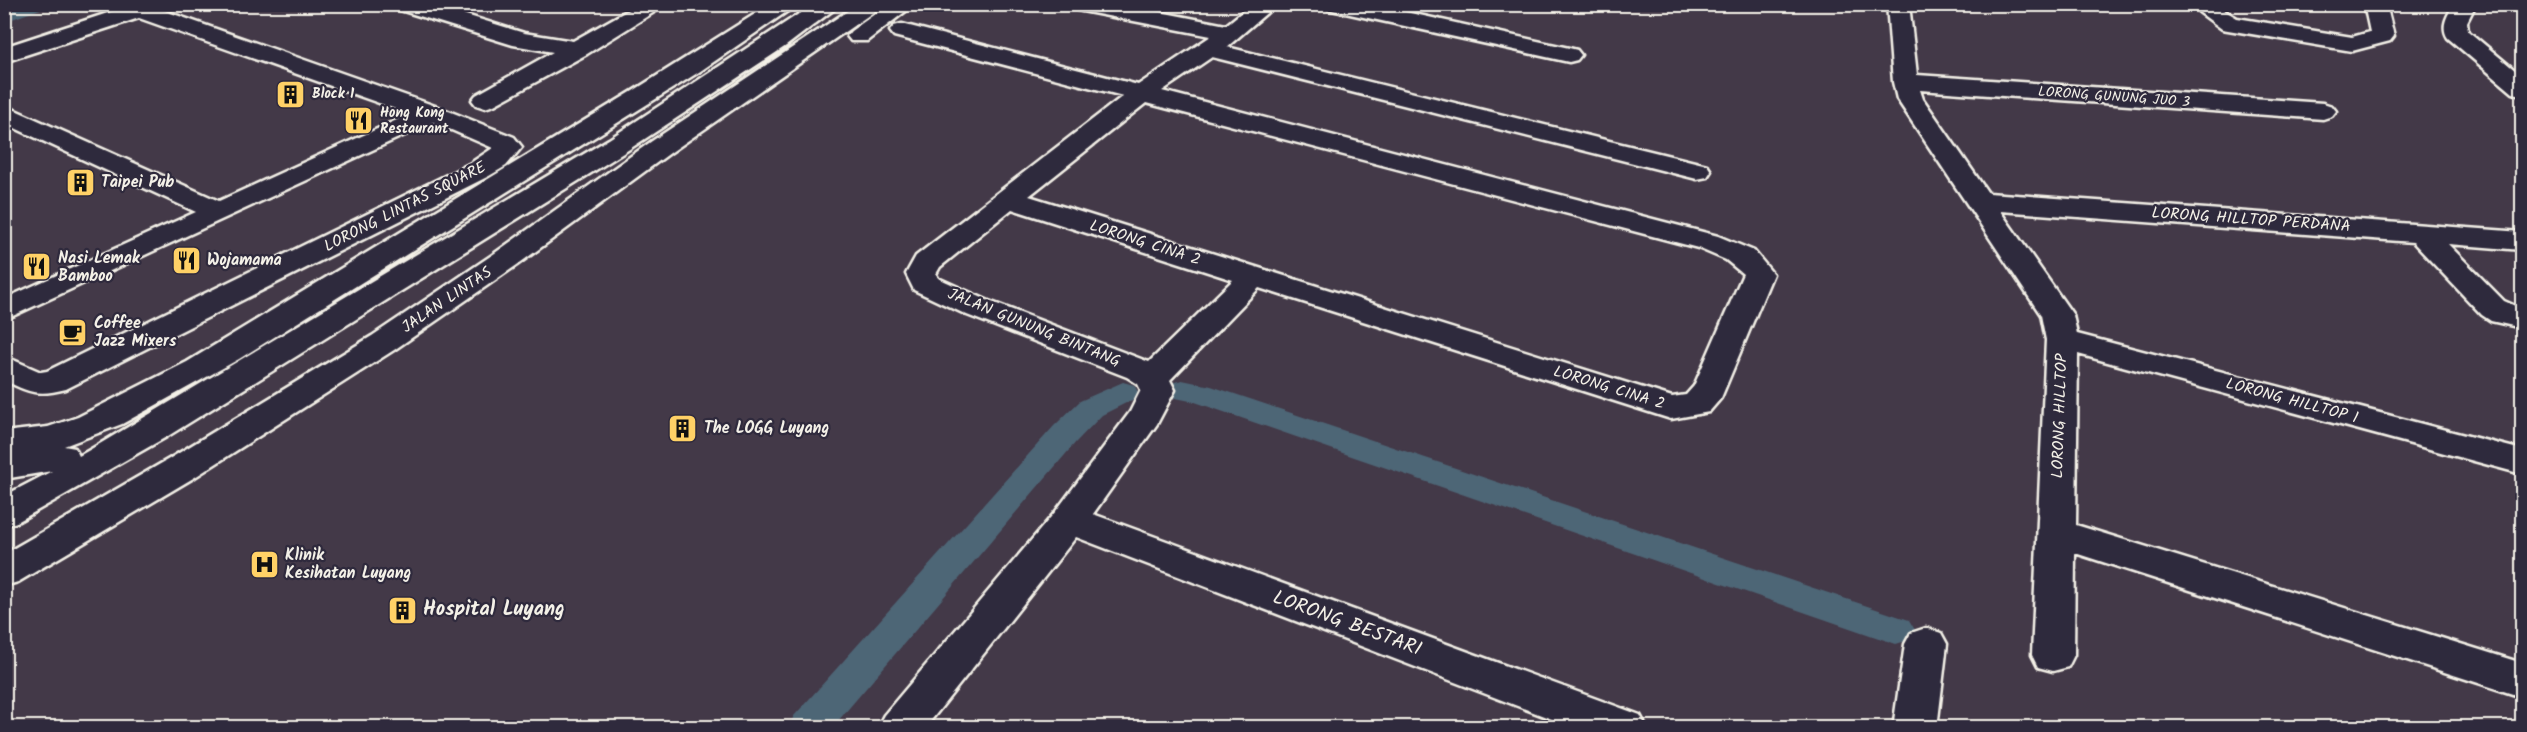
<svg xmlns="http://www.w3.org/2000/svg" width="2527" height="732" font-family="Kalam,sans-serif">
  <rect width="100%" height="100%" fill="#433948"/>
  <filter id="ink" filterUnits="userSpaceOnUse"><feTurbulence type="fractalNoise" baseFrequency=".0167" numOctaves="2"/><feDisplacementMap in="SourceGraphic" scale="12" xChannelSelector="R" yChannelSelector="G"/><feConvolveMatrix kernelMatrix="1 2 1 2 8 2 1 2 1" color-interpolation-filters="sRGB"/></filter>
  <g filter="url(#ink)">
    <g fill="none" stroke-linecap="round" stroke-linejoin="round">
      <path fill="#4d6676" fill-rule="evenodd" d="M16 4H46L43 8 4 22V9Z
        M1182 380 1211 386 1909 620 1915 630 1909 640 1896 644 1195 402 1171 397 1167 390 1171 383Z
        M1123 382 1134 385 1138 392 1134 399 1102 415 1076 442 832 728H788L794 716 1054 426 1080 401Z"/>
      <defs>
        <path id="minor" d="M111 4H145L441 108 514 137 522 147 506 166 489 176 66 389C39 396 29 393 4 380V356L41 372 47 371 469 164 493 148 433 122 4 320V299L196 212 4 123V105L219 201 410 114 139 18 4 62V47L117 10Z
          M394 4H430L524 33 573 41 639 4H667L587 54 494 105 485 108 476 105 472 100 476 95 553 52 513 45 397 9Z
          M1071 4H1119L1226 25 1252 4H1277L1227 47 1707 165 1711 171 1707 177 1697 179 1212 57 1162 91 1718 236 1754 251 1773 274 1721 398 1709 412 1671 419 1259 288 1170 380 1175 390 1157 424 1093 514 1640 715 1647 728H1575L1076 537 925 728H877L884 715 1056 511 1130 412 1141 390 1138 384 1127 377 967 315 914 290 906 274 916 256 1123 96 894 36 890 31 894 26 902 24 1138 85 1211 36 1082 11 1074 9ZM1146 103 1698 248 1726 260 1743 274 1694 386 1686 395 1672 397 1029 196ZM1012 209 1233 280 1149 362 989 301 938 278 936 274 940 267Z
          M1325 4H1369L1569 48 1577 50 1581 55 1577 60 1569 62 1336 11 1328 9Z
          M1887 4H1909L1917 75 2323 103 2332 106 2336 111 2332 116 2323 119 1920 90 1923 99 1988 193 2522 232V250L2448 244 2504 301 2522 309V328L2491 321 2482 315 2413 242 2000 211 2073 315 2077 334 2522 450V474L2078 354 2076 525 2522 663V697L2075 553 2074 655 2068 667 2053 671 2038 667 2032 655 2046 340 2041 315 1897 99 1893 82Z
          M2200 4H2222V9L2237 18 2352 37 2370 32 2364 4H2386L2394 36 2390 41 2352 51 2222 29 2199 12Z
          M2454 4H2476L2467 22 2468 31 2522 76V95L2513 93 2448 38C2440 26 2448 15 2454 4Z
          M1926 628 1941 633 1947 644 1937 728H1893L1905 644 1911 633Z"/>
        <path id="highway" d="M771 4H798L699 72 239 359 122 424 64 446 75 448 79 456 93 448 609 139 814 4H841L786 46 628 150 168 436 17 522 4 526V496L52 471 4 479V432L48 427 78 417 187 362 633 91Z
          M858 4H885L670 153 517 265 394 350 195 477 18 582 4 586V554L169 459 372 336 495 253 652 141Z
          M889 4H915L867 41H851L847 36 851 31Z"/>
      </defs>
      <use href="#minor" stroke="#f4f1e8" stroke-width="5"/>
      <use href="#highway" stroke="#f4f1e8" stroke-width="5"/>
      <use href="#minor" fill="#2f2a3d" fill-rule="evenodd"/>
      <use href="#highway" fill="#2f2a3d" fill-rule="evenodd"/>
    </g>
  </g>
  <defs>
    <symbol id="building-square" viewBox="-11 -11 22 22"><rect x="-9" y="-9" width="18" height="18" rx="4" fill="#ffd166" stroke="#2f2a3d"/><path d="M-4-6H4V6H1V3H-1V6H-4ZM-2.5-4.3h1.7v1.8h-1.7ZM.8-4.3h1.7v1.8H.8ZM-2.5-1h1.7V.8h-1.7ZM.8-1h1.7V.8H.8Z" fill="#111"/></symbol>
    <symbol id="restaurant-square" viewBox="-11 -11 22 22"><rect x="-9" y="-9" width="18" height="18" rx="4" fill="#ffd166" stroke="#2f2a3d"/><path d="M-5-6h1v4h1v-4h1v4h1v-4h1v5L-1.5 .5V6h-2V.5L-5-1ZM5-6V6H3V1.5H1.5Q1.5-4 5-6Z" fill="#111"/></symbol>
    <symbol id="cafe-square" viewBox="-11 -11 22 22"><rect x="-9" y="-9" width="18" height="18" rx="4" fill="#ffd166" stroke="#2f2a3d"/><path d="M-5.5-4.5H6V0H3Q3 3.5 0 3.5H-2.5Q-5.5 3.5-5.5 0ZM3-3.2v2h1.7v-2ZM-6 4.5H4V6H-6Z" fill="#111"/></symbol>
    <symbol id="hospital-square" viewBox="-11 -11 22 22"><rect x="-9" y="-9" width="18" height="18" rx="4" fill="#ffd166" stroke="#2f2a3d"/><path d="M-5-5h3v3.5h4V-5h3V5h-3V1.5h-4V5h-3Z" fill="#111"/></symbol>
  </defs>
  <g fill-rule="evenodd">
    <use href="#building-square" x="274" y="78" width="33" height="33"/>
    <use href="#restaurant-square" x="342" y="104" width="33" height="33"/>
    <use href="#building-square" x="64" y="166" width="33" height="33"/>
    <use href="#restaurant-square" x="170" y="244" width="33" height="33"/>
    <use href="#restaurant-square" x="20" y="250" width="33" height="33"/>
    <use href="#cafe-square" x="56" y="316" width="33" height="33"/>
    <use href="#building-square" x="666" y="412" width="33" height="33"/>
    <use href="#hospital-square" x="248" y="548" width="33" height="33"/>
    <use href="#building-square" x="386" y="594" width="33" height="33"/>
  </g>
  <g text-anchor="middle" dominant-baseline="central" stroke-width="4.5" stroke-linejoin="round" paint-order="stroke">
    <g font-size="14" font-weight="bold" fill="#f4f1e8" stroke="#2f2a3d" text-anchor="start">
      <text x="312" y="94">Block 1</text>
      <text x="380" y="113">Hong Kong<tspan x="380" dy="16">Restaurant</tspan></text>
    </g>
    <g font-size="14" fill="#f4f1e8" stroke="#2f2a3d">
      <text transform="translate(2114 97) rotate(4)">LORONG GUNUNG JUO 3</text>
    </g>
    <g font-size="16" font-weight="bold" fill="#f4f1e8" stroke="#2f2a3d" text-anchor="start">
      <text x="101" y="182">Taipei Pub</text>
      <text x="58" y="258">Nasi Lemak<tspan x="58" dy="18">Bamboo</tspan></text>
      <text x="207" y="260">Wojamama</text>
      <text x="94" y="323">Coffee<tspan x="94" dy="18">Jazz Mixers</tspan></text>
      <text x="704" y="428">The LOGG Luyang</text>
      <text x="285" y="555">Klinik<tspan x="285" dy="18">Kesihatan Luyang</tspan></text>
    </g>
    <g font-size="16" fill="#f4f1e8" stroke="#2f2a3d">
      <text transform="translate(405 207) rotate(-27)">LORONG LINTAS SQUARE</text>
      <text transform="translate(2251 220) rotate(4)">LORONG HILLTOP PERDANA</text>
      <text transform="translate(1145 243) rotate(18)">LORONG CINA 2</text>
      <text transform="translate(447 300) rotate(-34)">JALAN LINTAS</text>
      <text transform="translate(1034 328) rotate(22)">JALAN GUNUNG BINTANG</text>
      <text transform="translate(1609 388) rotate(17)">LORONG CINA 2</text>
      <text transform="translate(2292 401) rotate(15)">LORONG HILLTOP 1</text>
      <text transform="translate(2060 416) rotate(-88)">LORONG HILLTOP</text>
    </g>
    <g font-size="20" font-weight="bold" fill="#f4f1e8" stroke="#2f2a3d" text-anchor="start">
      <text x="423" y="610">Hospital Luyang</text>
    </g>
    <g font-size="20" fill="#f4f1e8" stroke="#2f2a3d">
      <text transform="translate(1347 624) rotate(20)">LORONG BESTARI</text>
    </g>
  </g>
  <rect width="2527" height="732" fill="none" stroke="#2f2a3d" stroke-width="24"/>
  <rect x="12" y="12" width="2503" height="708" fill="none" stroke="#f4f1e8" stroke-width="2" filter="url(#ink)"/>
</svg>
